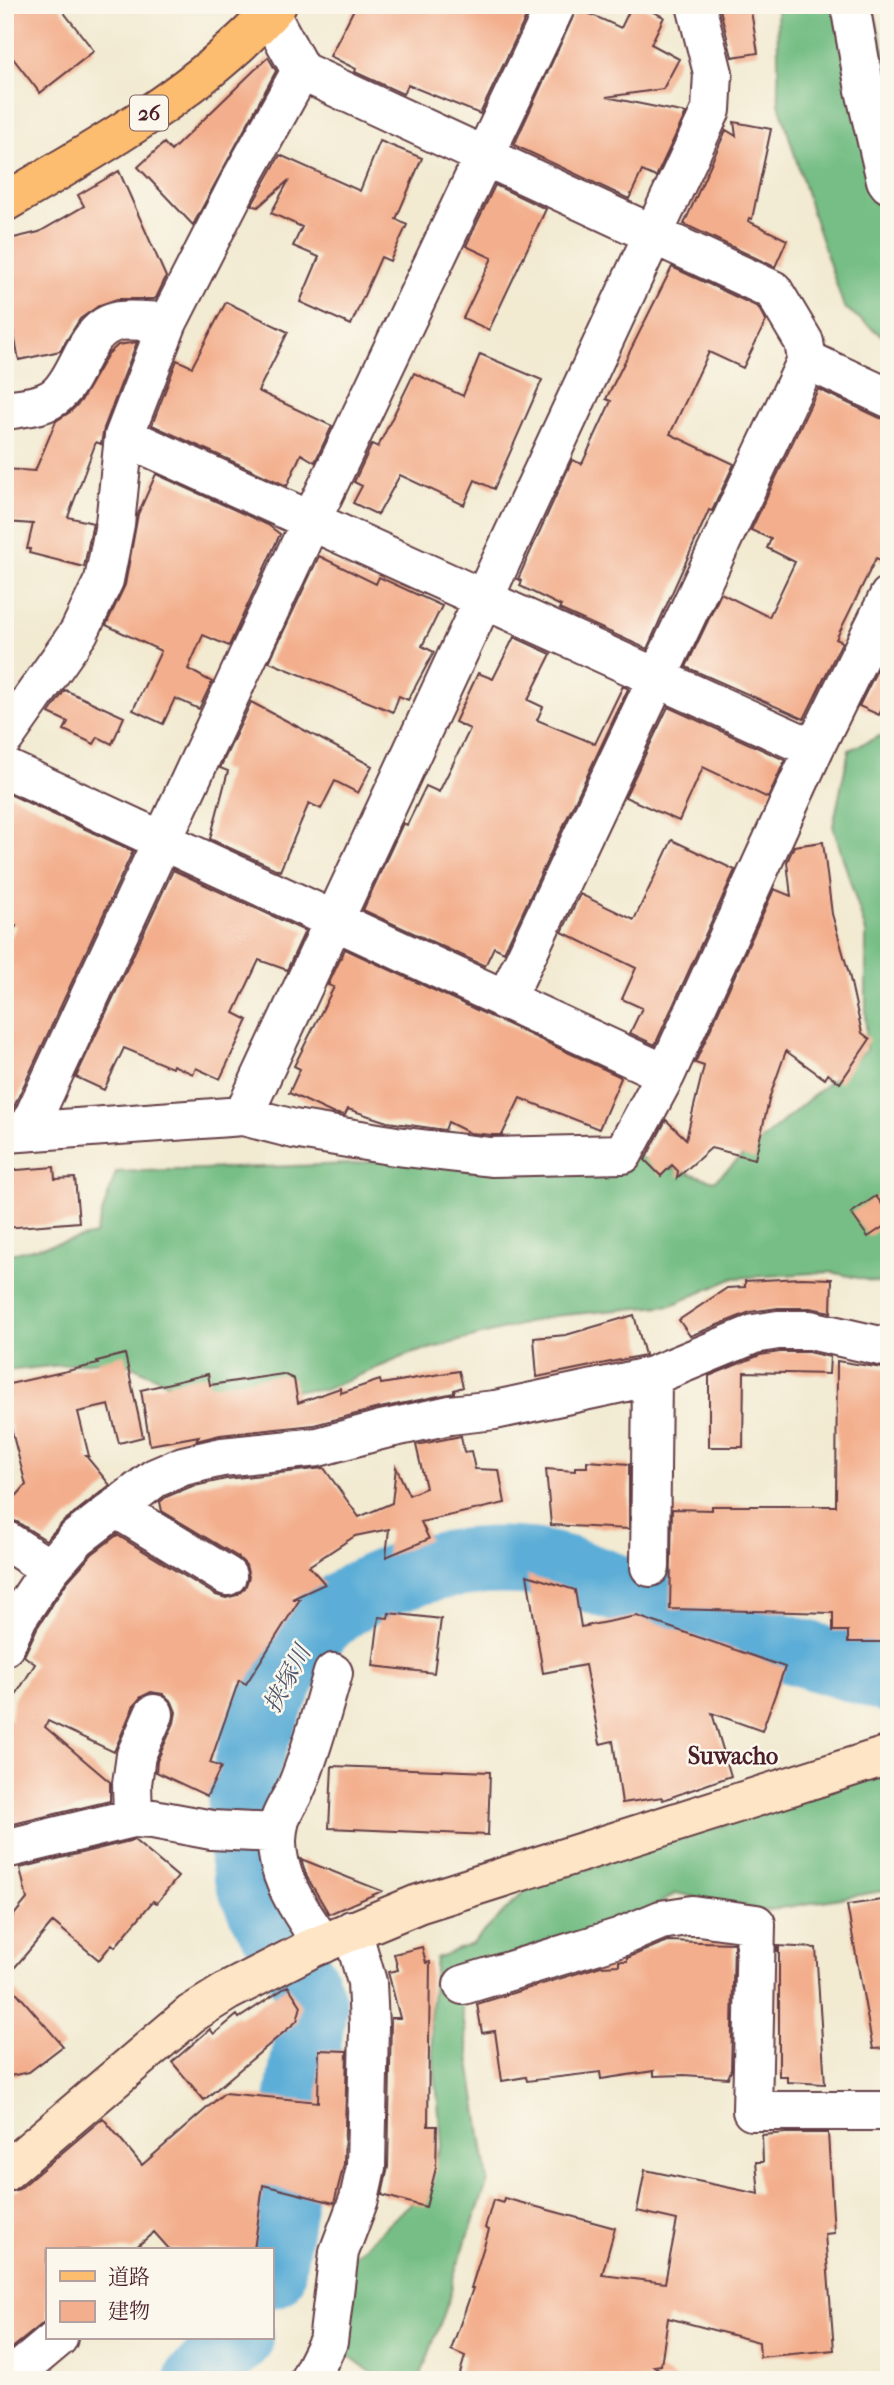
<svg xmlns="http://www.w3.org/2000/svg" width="894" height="2385" font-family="'IM FELL French Canon','Noto Serif JP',serif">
  <rect width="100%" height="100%" fill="#fbf7ec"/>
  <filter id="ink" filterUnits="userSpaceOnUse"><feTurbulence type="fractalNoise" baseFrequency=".0143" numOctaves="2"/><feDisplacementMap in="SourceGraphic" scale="14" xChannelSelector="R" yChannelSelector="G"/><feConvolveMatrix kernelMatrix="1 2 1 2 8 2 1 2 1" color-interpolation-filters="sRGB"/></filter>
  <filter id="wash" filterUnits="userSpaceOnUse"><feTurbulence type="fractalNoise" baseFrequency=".00686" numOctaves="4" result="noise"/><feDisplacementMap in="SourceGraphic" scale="28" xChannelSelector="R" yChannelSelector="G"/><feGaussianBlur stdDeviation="1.57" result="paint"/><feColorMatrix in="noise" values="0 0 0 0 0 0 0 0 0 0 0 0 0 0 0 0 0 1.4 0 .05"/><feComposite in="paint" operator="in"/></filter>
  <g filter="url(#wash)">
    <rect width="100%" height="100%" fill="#f2ead1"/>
    <path fill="#76be85" stroke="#606e58" stroke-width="2" d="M777 5H872L889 68V341L844 307 813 215 779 103Z
      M889 732V1285L831 1272 734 1278 672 1305 553 1316 410 1354 324 1390H182L118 1359 5 1371V1255L95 1235 116 1172 352 1164 575 1137 714 1181 866 1050V932L833 826 849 750Z
      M889 1772V1890L763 1911 676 1893 615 1933 458 1983 488 2181 454 2275 449 2300 419 2380H373L375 2375 328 2340 342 2267 419 2196 442 2144 430 2020 436 1958 472 1944 529 1887Z"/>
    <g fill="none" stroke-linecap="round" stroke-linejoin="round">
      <path stroke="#5cadd7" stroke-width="68" d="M271 2274 313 2007C301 1954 253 1916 244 1860 235 1811 245 1760 265 1715 276 1690 288 1663 305 1641 355 1575 453 1555 531 1562 543 1564 555 1567 567 1570L782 1647 889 1679
        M198 2380 240 2338"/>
    </g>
    <g id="blocks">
      <path fill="#f3af8d" d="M5 5H58L94 51 40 93 5 48Z
        M356 5H506L527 15 480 114 408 85 403 94 355 72 356 69 330 56Z
        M632 5H638L664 17 651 44 679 59 663 89 606 97 686 113 656 177 642 171 629 199 514 145 577 8 621 28Z
        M719 5H750L758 53 732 57Z
        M268 57 276 71 193 225 138 167 164 143 171 151Z
        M734 122 771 129 752 219 749 218 748 221 787 240 775 267 684 224 726 130 736 136Z
        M380 141 422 158 396 219 407 225 390 261 381 257 351 325 300 302 319 257 293 246 302 227 271 213 289 180 258 207 252 205 280 155 360 191Z
        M119 171 166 277 156 298 154 299H117L100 305 80 319 60 351 19 360 5 289V240L39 232 84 206 78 195Z
        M495 185 546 209 489 330 463 318 492 258 466 246Z
        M672 267 758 307 766 321 743 368 709 352 670 434 734 464 712 511 709 510 647 649 559 609 561 606 520 586 522 581 518 579 572 460 582 464 611 401 606 399Z
        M226 302 288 332 258 391 332 426 315 462 301 454 287 486 152 425 177 360 192 367Z
        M137 342 104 428 101 444 96 442 68 517 93 523 84 567 29 553 30 549H27L33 524 5 522V469L35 471 56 421 70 412 81 401 108 354 118 345Z
        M480 354 542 380 494 489 475 480 464 505 400 475 378 515 353 503 362 486 354 482 372 444 378 447 414 373 463 396Z
        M818 389 880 418 889 419V564L876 558 836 639 842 642 804 719 686 667 721 593 769 617 795 562 767 548 771 539 751 530Z
        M156 474 268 525 280 534 229 646 203 635 188 669 212 682 199 709 175 698 163 724 133 710 161 651 106 625 125 585 138 514Z
        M319 556 376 584 379 577 442 606 422 646 434 652 408 700 399 696 393 712 269 662Z
        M514 637 551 654 528 700 543 707 537 720 595 744 623 686 628 689 504 952 494 947 485 966 363 910 403 823 407 825 426 786 439 792 470 729 455 722 478 673 493 679Z
        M882 660 889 663V695L879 715 859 706Z
        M65 690 124 717 112 744 98 737 94 744 64 730 68 722 49 713Z
        M251 702 372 766 358 793 335 781 321 809 309 803 280 871 210 839 228 771 220 768Z
        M668 707 785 760 768 798 703 767 679 821 625 797Z
        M5 792 133 851 12 1111H5V950L16 926 5 921Z
        M672 840 735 870 655 1045 630 1033 642 1008 622 999 636 968 562 932 580 894 634 920Z
        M823 842 832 914 849 974 862 1033 870 1039 840 1083 828 1074 825 1079 786 1051 770 1096 755 1159 711 1148 677 1178 678 1171 672 1165 661 1176 645 1160 666 1120 686 1139 704 1066 695 1063 774 889 791 896 787 862 794 846Z
        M173 870 305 931 287 970 259 960 234 1013 248 1020 220 1079 196 1068 193 1074 173 1065 172 1068 124 1048 104 1090 76 1077Z
        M345 949 619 1076 621 1078 599 1129 520 1098 502 1135H492L470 1133 448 1122 445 1130 387 1122 348 1109 345 1115 332 1113 289 1093 300 1069 294 1066 334 987 328 985Z
        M54 1167 55 1179 75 1178 79 1222 5 1228V1171Z
        M876 1196 889 1214V1223L868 1237 851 1213Z
        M801 1278 832 1279 831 1312 810 1308H778L750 1312 690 1336 679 1320 727 1288 745 1287V1281Z
        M634 1315 645 1355 537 1377 534 1338 566 1335Z
        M780 1352H808L830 1357 829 1374 744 1372 743 1447H709V1376L760 1355Z
        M125 1354 143 1437 119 1443 109 1405 78 1412 89 1456H86L110 1485 64 1521 46 1540 17 1522 5 1518V1509L26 1485 5 1405V1385L98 1364 97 1361Z
        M837 1361 889 1369V1411H884L883 1472H889V1642H848V1631H833V1613L670 1609 672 1509 712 1510V1506H836Z
        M459 1371 463 1387 454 1390V1393L375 1409 314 1425 220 1435 196 1441 199 1436 150 1445 141 1390 208 1374 210 1385 283 1374 294 1379 298 1403 340 1388 341 1393 380 1380 381 1384Z
        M461 1436 464 1452 471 1451 475 1469 499 1470 505 1503 421 1522 429 1539 386 1557 389 1529 355 1536 309 1566 325 1584 292 1599H300L246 1684 239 1680 210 1763 221 1767 207 1796 156 1772 157 1761 174 1723 176 1712 172 1702 163 1694 151 1692 141 1697 134 1705 114 1752 48 1721 45 1727 110 1782V1801L5 1826V1719L10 1720 14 1698 35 1664 24 1656 37 1628 67 1582 92 1554 117 1535 216 1595 226 1598 237 1595 245 1588 249 1577 246 1565 238 1557 162 1511 160 1502 166 1497 190 1487 226 1479 324 1468 359 1517 392 1503 396 1467 409 1495 426 1488 416 1445Z
        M587 1461 629 1464V1529L551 1525 546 1469 575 1471V1467H587Z
        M527 1575 575 1590 581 1627 637 1616 785 1667 762 1731 712 1713 731 1776 663 1800 662 1797 622 1803 613 1741 600 1744 585 1665 543 1673Z
        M389 1613 441 1619 434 1673 373 1666 379 1617 388 1618Z
        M332 1766 490 1772 488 1835 329 1828Z
        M134 1840 178 1877 157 1903 153 1901 115 1947 112 1944 99 1960 53 1922 5 1979V1926L27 1899 20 1868Z
        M301 1859 382 1891 329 1914 307 1877Z
        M889 1899V2048L873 2049 847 1905Z
        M667 1941 734 1943 731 2071 728 2078 684 2075 654 2076V2071L601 2079 600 2072 527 2081 526 2077 502 2081 495 2031 482 2033 477 2004 601 1966 619 1965V1961H627V1958Z
        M777 1946 816 1948 825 2084 787 2082V2076H779V1947L777 1952Z
        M422 1947 426 1963 430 1962 428 2126H437L436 2168 426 2207 382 2195 388 2167 391 2018H400L388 1972 398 1970 394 1954Z
        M5 1979 63 2046 29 2072 5 2077Z
        M288 1986 301 2006 297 2021 204 2100 172 2062 210 2029 214 2034 237 2015 239 2018Z
        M319 2050 347 2051 344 2164 334 2203 263 2185 254 2250H170L154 2232 133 2250H47V2320L5 2354V2193L19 2189 103 2118 142 2165 224 2093 318 2102Z
        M786 2133H828L834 2233 825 2234 834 2350 760 2357 759 2342 668 2318 661 2365 654 2366 676 2380H458L465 2356 451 2350 473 2288H471L489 2230 485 2228 493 2200 503 2203 504 2198 615 2228 602 2275 665 2283 677 2220 637 2211 645 2170 759 2194 756 2162H763L762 2135Z"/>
    </g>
  </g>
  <g filter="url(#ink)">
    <use href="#blocks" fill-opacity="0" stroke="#633d44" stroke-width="2"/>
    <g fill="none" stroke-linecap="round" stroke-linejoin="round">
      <defs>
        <path id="street" d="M263 5 270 14 301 71 773 290 804 342 807 360 505 1001
          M850 5 865 90 886 180 889 184
          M807 360 889 398
          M5 410C22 407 44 407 57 395 81 374 83 328 119 321 134 319 153 322 168 322
          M124 436 814 749
          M5 737 79 632 104 580 115 524 124 436 168 322 240 181 301 71
          M5 768 666 1074
          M243 1116 711 110 713 73 696 5
          M27 1131 311 521 556 5
          M7 1133 243 1116 294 1129 396 1146 491 1157 623 1154 666 1074 814 749 889 596
          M118 1506 127 1515 227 1576
          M5 1540 50 1569
          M650 1567 652 1376
          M5 1646 18 1617 50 1569 77 1538 155 1478 183 1466 222 1457 318 1447 381 1430 450 1415 495 1410 617 1384 652 1376 754 1334 778 1330H810L889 1348
          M133 1818 132 1784 136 1755 154 1714
          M5 1849 133 1818 153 1819 212 1830 277 1833
          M323 1944C298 1909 267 1865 280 1820 284 1808 292 1798 297 1786 312 1750 322 1710 333 1673
          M463 1985 618 1938 661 1920 692 1915 756 1924 752 2111H889
          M8 2380 58 2338
          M309 2380 328 2342 339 2252 359 2199 366 2167 369 2026 367 1982 352 1930"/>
        <path id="secondary" d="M5 2172 191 2014 228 1991 312 1948 418 1904 889 1755"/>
        <path id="primary" d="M5 202C99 148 205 87 277 5"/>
      </defs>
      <use href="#street" stroke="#633d44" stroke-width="42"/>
      <use href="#secondary" stroke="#633d44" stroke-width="42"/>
      <use href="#primary" stroke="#633d44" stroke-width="42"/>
      <use href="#street" stroke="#fff" stroke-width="38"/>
      <use href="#secondary" stroke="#fee5c5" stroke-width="38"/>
      <use href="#primary" stroke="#fcbd6f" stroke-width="38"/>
    </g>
  </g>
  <g text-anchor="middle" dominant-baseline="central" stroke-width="5" stroke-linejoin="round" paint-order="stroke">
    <rect fill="#fbf7ec" stroke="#7f6065" stroke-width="2" x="130" y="95.5" width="38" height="35" rx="5"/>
    <g font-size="21" font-weight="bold" fill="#4a1f2b">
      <text x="149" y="113">26</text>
    </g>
    <g font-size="24" font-style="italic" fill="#515870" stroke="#fbf7ec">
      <text transform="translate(287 1679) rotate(-62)">挟塚川</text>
    </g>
    <g font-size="24" font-weight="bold" fill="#4a1f2b" stroke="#fbf7ec">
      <text x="733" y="1756">Suwacho</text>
    </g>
  </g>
  <rect width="894" height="2385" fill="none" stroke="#fbf7ec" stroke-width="28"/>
  <rect x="46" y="2248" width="228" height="91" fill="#fbf7ec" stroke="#b4a19f" stroke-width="2"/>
  <rect x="60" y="2271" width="35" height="10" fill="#fcbd6f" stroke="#b4a19f" stroke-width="2"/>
  <text x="108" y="2284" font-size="21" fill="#4a1f2b">道路</text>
  <rect x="60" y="2301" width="35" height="21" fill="#f3af8d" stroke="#b4a19f" stroke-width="2"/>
  <text x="108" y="2318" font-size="21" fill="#4a1f2b">建物</text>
</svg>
